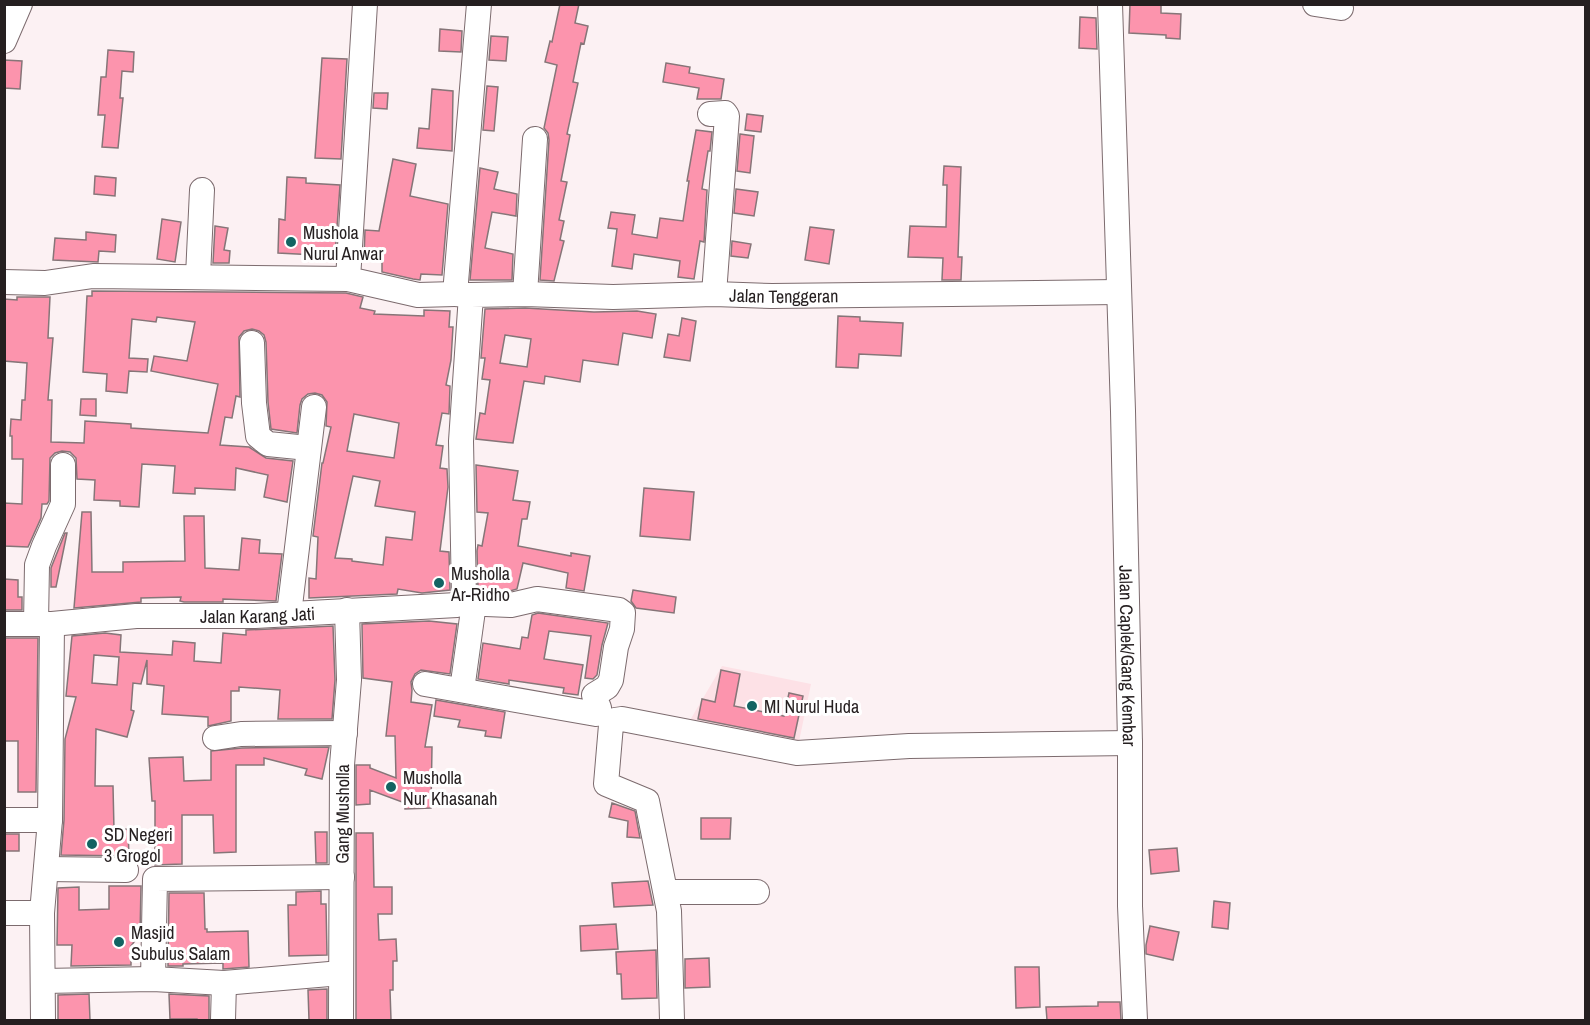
<svg xmlns="http://www.w3.org/2000/svg" width="1590" height="1025" font-family="'Archivo Narrow',sans-serif">
  <rect width="100%" height="100%" fill="#fcf1f3"/>
  <path fill="#fde1e6" d="M722 666 811 684 797 751 686 727Z"/>
  <path fill="#fc94ad" stroke="#867578" stroke-width="1.5" fill-rule="evenodd" d="M560 4H579L575 23 588 26 584 44 581 43 573 82 578 83 567 134 570 135 561 181 567 182 559 220 564 221 560 240 564 241 554 281 540 280 549 140 548 133 544 128 557 65 545 62 550 41 552 42Z
    M1130 4H1161V13L1181 14 1180 39 1166 38V35L1129 33Z
    M1080 17 1096 18 1097 49 1079 48Z
    M440 29 462 31 461 52 439 51Z
    M491 36 508 37 506 61 489 60Z
    M108 50 134 52 133 72 122 71 120 98H123L118 148 102 147 105 115H98L101 77H106Z
    M322 58 347 59 341 159 315 158Z
    M4 60 22 61 20 89 4 88Z
    M666 63 690 67 689 73 724 79 721 99H697L699 88 663 82Z
    M487 86 498 87 494 131 483 130Z
    M432 89 453 91 452 151 417 148 419 128 429 129Z
    M374 93H388L387 109 373 108Z
    M747 114 763 116 761 132 745 130Z
    M696 130 712 132 710 151H708L702 189 707 190 704 242 700 241 694 279 678 277 680 261 634 254 632 269 612 266 617 229 608 228 611 212 635 215 632 234 657 238 660 218 683 221 689 181H687Z
    M740 134 754 136 750 173 737 171Z
    M393 159 416 164 410 196 448 204 442 275 421 274 420 280 413 279 382 272V259L364 258 365 230 379 231Z
    M944 166 961 167 958 257H962L961 280H942L943 258 908 257 910 226 946 227 947 185H943Z
    M480 168 498 172 494 189 517 194 516 216 492 212 485 248 513 254 512 280H470Z
    M95 176 116 178 115 196 94 194Z
    M287 177 306 178V183L340 185 335 256 278 253 279 219 285 220Z
    M736 189 758 192 754 216 734 213Z
    M162 219 181 222 175 262 157 259Z
    M215 226 228 228 224 250 230 251 229 263H213Z
    M810 227 834 230 829 264 805 260Z
    M86 232 116 235 115 252 99 251 98 262 53 260 55 238 86 240Z
    M732 241 751 244 748 258 731 256Z
    M92 291 346 293 363 297 360 308 375 311 374 314 424 316V310L450 311 449 327H453L451 360 446 385 450 386 449 414 442 413 436 445 443 446 440 468 447 469 448 487 440 551 449 552 450 590 422 593 398 589 397 594 309 598V578L316 579 318 537 313 536 322 463H323L331 427 326 426 327 402 322 395 315 393 308 394 302 399 300 405 297 433 271 429 268 402 266 342 264 335 259 331 252 329 244 331 239 337 240 397 236 396 232 418 225 417 220 445 249 447 266 458 293 461 287 502 264 497 268 475 236 468 235 490 195 488V494L173 493 175 466 142 464 139 507 120 506V501L94 500 95 480 77 479 76 458 70 452 62 451 55 453 50 458 49 501 47 504H42L41 518 28 547 4 546V503L22 504 23 459H12V436H10L11 419 21 420 22 400H25L27 363 4 361V299L17 300V297H50L48 338H53L48 400H52L51 442 84 443 85 421 131 424V428L208 433 218 384 151 371 154 356 187 361 195 322 157 317 156 322 132 319 129 358 148 359 147 372 129 371 127 393 106 391 107 374 83 372 87 296H92ZM354 414 399 423 394 458 347 451ZM353 476 380 481 375 506 415 512 412 540 386 537 383 565 352 561V559L335 558Z
    M525 308 594 312 637 311 656 314 652 338 623 333 618 365 583 360 580 382 545 376 544 384 524 381 513 443 476 439 480 413 485 414 490 380 482 379 485 358H481L485 309ZM505 335 531 339 527 367 500 363Z
    M838 316 860 317V321L903 323 901 356 859 354 858 368 836 367Z
    M682 318 696 321 690 361 664 357 668 334 679 336Z
    M81 399H96V416L80 415Z
    M476 465 518 471 513 500 530 502 527 519H522L518 546 571 556V553L590 556 584 591 566 588 568 573 523 563 517 589 510 591 478 589 477 551 478 545 482 546 488 513 477 512Z
    M644 488 694 492 690 540 640 536Z
    M82 512H91L92 572H123V562L185 561 184 516H204L205 568 239 570 242 538 260 540 259 553 282 554 276 601 223 599V602H184L180 601 181 597 141 598V602L74 608Z
    M65 533H67L56 587H51V568Z
    M4 579 18 580V597H22V610H4Z
    M633 590 676 597 674 613 636 608 631 601Z
    M538 613 608 623 602 645 597 675 593 679 585 678 591 636 549 631 544 659 583 665 578 695 563 693 564 688 509 680V684L478 679 483 643 520 649 522 637 528 638 532 615Z
    M429 621 457 624 450 674 421 670 415 674 411 682 412 690 411 702 432 705 425 747H432L431 808 405 809V803L370 790V804L356 805V765H370V768L396 778 395 736H386L392 682 363 678 362 624Z
    M333 626 335 680 332 719H278L280 690 239 687V691H231V721L208 726V717L162 714 164 686 147 684V660L141 684 133 683 131 710 134 711 127 737 96 729 95 786H113L114 830 128 829 129 856 61 855 64 820 65 739 76 697 66 696 72 636 105 633 121 635 120 652 172 655 173 641 195 643 194 661 221 663 223 633 246 635V630ZM94 655 119 657 117 685 92 683Z
    M4 638H38L36 792H18V741H4Z
    M721 670 740 674 734 706 784 716 789 693 803 696 794 738 698 719 702 699 715 702Z
    M436 700 505 712 501 738 485 736 486 731 458 727 460 720 434 716Z
    M329 747 322 779 305 775 307 769 264 758V765H236V852L214 853 213 815H182V864L155 865V801H152L149 758 183 757 184 781 211 780V751L242 748Z
    M612 803 635 811 640 838 627 837 628 821 609 817Z
    M701 818H731L730 839H701Z
    M315 832H327V863H316Z
    M356 833H373L374 887H392V914H378L379 940 396 939 397 961H393V990H390L391 1020H356Z
    M4 834H19V851H4Z
    M1177 848 1179 871 1151 874 1149 850Z
    M648 881 653 905 614 907 612 883Z
    M109 886H141L140 934 131 946V965L71 966 72 945H57L58 888 79 887V910L109 909Z
    M321 891V904H326L327 955 289 956 288 905H296V892Z
    M169 893H204L205 929H207V932L248 931 249 967 223 969V963L183 964V966H168Z
    M1214 901 1230 903 1228 929 1212 927Z
    M616 924 618 949 581 951 580 926Z
    M1150 926 1179 932 1173 960 1146 954V945Z
    M656 950 657 998 622 999 621 974H617L616 952Z
    M709 958 710 987 685 988V959Z
    M1015 967H1039L1040 1007 1016 1008Z
    M327 989V1020H309L308 990Z
    M89 994 90 1020H58V995Z
    M169 994 209 996V1020H197V1019H170Z
    M1098 1002H1120L1121 1020H1047L1046 1007 1098 1006Z"/>
  <g fill="none" stroke-linecap="round" stroke-linejoin="round">
    <defs>
      <g id="minor">
        <path d="M365 4 348 279 418 295 455 294"/>
        <path id="s1" d="M1110 4 1123 411 1130 743V906L1135 1020"/>
        <path d="M1315 4 1341 8"/>
        <path d="M4 41 20 4"/>
        <path d="M710 114 725 113 727 116 714 294"/>
        <path d="M198 276 202 190"/>
        <path d="M4 282 45 283 93 276 348 279"/>
        <path d="M525 294 535 139"/>
        <path d="M468 295 455 294 479 4"/>
        <path d="M252 343 254 403 258 436 268 444 308 448"/>
        <path id="s2" d="M461 603 464 597 461 441 471 295 525 294 613 297 714 294 772 296 1118 292"/>
        <path d="M289 614 314 407"/>
        <path d="M36 623 37 565 44 546 63 504V465"/>
        <path id="s3" d="M4 624H52L136 616H255L457 605 461 603 511 605 537 599 619 610 623 613 622 629 616 647 611 680 607 687 594 695 599 708 596 714 425 684"/>
        <path d="M462 690 474 603"/>
        <path d="M215 738 241 734 345 733"/>
        <path d="M4 820H50"/>
        <path d="M46 869 126 870"/>
        <path d="M667 892H757"/>
        <path d="M4 913H42"/>
        <path d="M153 979 155 879 342 877"/>
        <path d="M43 981 153 979 224 983 341 973"/>
        <path d="M43 1020 42 913 50 820 52 624"/>
        <path d="M223 1020 224 983"/>
        <path id="s4" d="M341 1020 342 765 349 680 347 610"/>
        <path d="M672 1020 669 911 647 801 606 784 611 725 615 720 622 719 797 753 909 746 1130 743"/>
      </g>
    </defs>
    <use href="#minor" stroke="#7c6b6e" stroke-width="26"/>
    <use href="#minor" stroke="#fff" stroke-width="24"/>
  </g>
  <g fill="#136362" stroke="#fff" stroke-width="2">
    <circle cx="291" cy="242" r="6"/>
    <circle cx="439" cy="583" r="6"/>
    <circle cx="752" cy="706" r="6"/>
    <circle cx="391" cy="787" r="6"/>
    <circle cx="92" cy="844" r="6"/>
    <circle cx="119" cy="942" r="6"/>
  </g>
  <g text-anchor="middle" dominant-baseline="central" stroke-width="6" stroke-linejoin="round" paint-order="stroke">
    <g font-size="18" fill="#251f20" stroke="#fff" text-anchor="start">
      <text x="303" y="232">Mushola<tspan x="303" dy="21">Nurul Anwar</tspan></text>
      <text x="451" y="573">Musholla<tspan x="451" dy="21">Ar-Ridho</tspan></text>
      <text x="764" y="706">MI Nurul Huda</text>
      <text x="403" y="777">Musholla<tspan x="403" dy="21">Nur Khasanah</tspan></text>
      <text x="104" y="834">SD Negeri<tspan x="104" dy="21">3 Grogol</tspan></text>
      <text x="131" y="932">Masjid<tspan x="131" dy="21">Subulus Salam</tspan></text>
    </g>
    <g font-size="18" fill="#251f20" stroke="#fff">
      <text stroke="none"><textPath href="#s2" startOffset="622">Jalan Tenggeran</textPath></text>
      <text stroke="none"><textPath href="#s3" startOffset="254">Jalan Karang Jati</textPath></text>
      <text stroke="none"><textPath href="#s1" startOffset="652">Jalan Caplek/Gang Kembar</textPath></text>
      <text stroke="none"><textPath href="#s4" startOffset="206">Gang Musholla</textPath></text>
    </g>
  </g>
  <rect width="1590" height="1025" fill="none" stroke="#251f20" stroke-width="12"/>
</svg>
